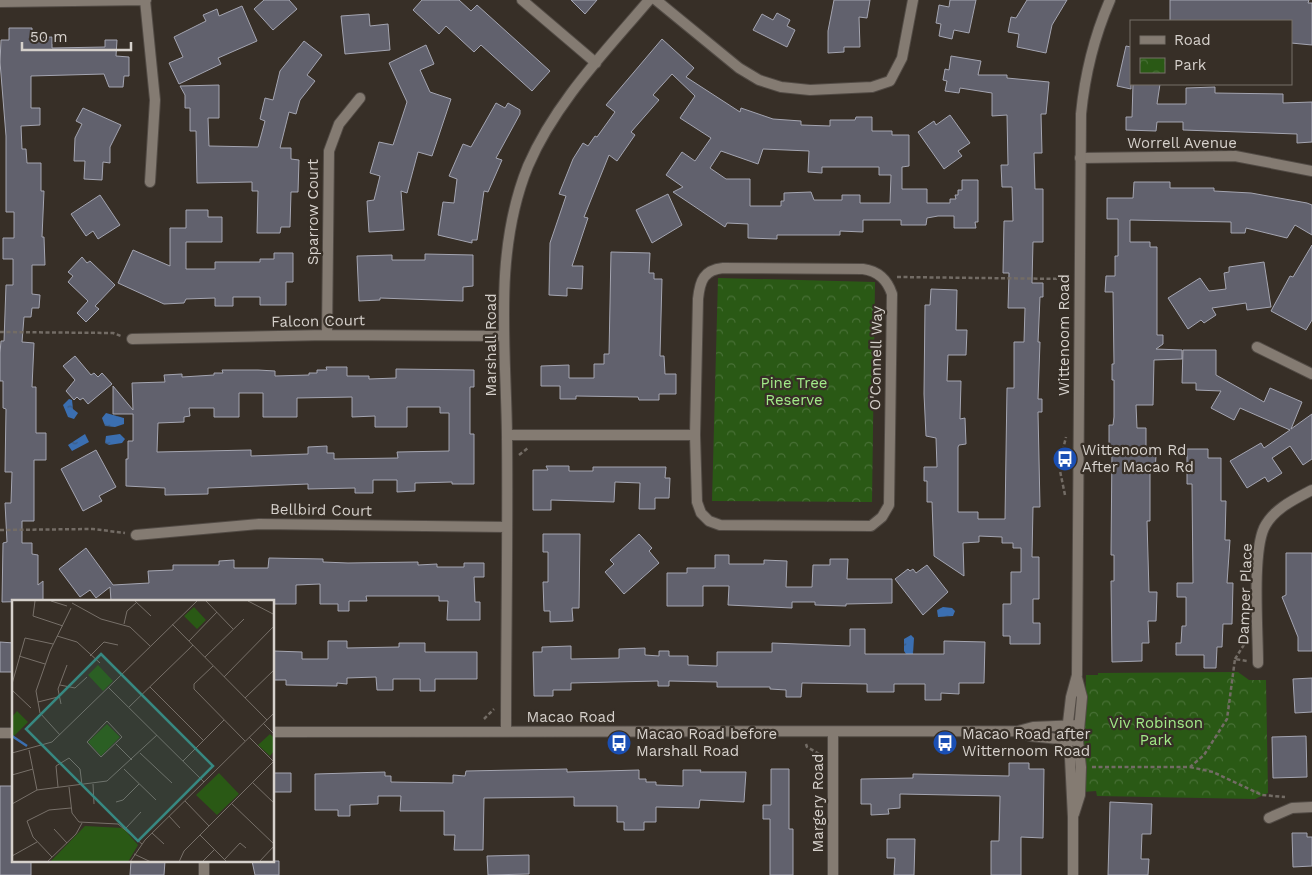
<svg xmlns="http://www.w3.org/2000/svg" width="1312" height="875" font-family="'Work Sans',sans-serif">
  <defs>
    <pattern id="park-crowns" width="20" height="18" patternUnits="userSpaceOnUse" patternTransform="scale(1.25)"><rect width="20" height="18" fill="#2a5915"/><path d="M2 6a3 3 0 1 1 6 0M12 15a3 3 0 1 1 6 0" fill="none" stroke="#487036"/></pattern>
    <pattern id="water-ripples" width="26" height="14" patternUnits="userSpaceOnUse" patternTransform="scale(1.25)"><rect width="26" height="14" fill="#3b6fb1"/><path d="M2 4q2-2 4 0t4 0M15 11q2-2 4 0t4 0" fill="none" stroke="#3d597d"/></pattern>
  </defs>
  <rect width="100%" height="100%" fill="#372f27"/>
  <path fill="url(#park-crowns)" d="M718 278 875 282 872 502 712 501Z
    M1238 672 1249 680H1266L1268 793 1255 799 1097 796 1096 791 1083 792 1086 675H1098V673Z"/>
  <path fill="url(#water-ripples)" d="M69 399 72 400 73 409 78 413 74 419 68 417 63 405Z
    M106 413 124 418V424L115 427 105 426 102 418Z
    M85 434 89 442 72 451 68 445Z
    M120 434 125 439 122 443 109 445 105 443 106 436Z
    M943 607 952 608 955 611 953 616 938 617 937 610Z
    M911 635 914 638 913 654H906L904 651V639Z"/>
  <path fill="#61616d" stroke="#a4a5b1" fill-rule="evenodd" d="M264 0H289L297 9 273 30 254 9Z
    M422 0H459L471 11 477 5 550 71 532 91 481 45 474 52 446 26 439 34 413 10Z
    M571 0H597L585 14Z
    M834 0H870L867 18 859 17 860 47H844V52L828 53V31Z
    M950 0H976L969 33 954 30 952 39 939 36 941 24 936 23 939 5 949 7Z
    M1027 0H1067L1052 25 1046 53 1017 47 1019 34 1008 32 1011 17 1016 18Z
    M1170 0H1309L1308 3H1312V45L1291 43V21H1170Z
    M242 6 257 41 218 58 221 64 179 84 169 63 183 57 174 37 206 21 203 15 217 9 219 16Z
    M777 13 790 20 787 26 795 30 787 47 753 30 762 14 773 20Z
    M369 14 370 26 388 24 390 50 345 54 341 16Z
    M9 28H32V38L52 37V48L105 47V40H117L116 56 129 57V76H124L123 87H109L104 74 31 76V108H40V125L21 126 22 149H26L27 163H41V191H44L42 237H44L45 265H32V294L40 295 39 308H32L31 317H24L22 342 34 343 32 387H36V433H46V460H34V521H22V543H32V554L38 555V585L43 581V601L2 602 3 543 7 542 5 503H11L12 472H5L6 409 3 408V381H0V353L1 341H4L6 285H13V259H3V238H14V212H6V136L0 62 1 40H9Z
    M662 39 694 68 686 77 740 112 741 108 773 119 801 121V125L830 126V120H855L856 117H872V131H892V135H909V166L902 167V189H927V203H950V199H956L955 195H958V190H962V180H978V222H975L976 228H954V216H938L927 218 926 225H901V220H863V232L840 231V235H777V239L748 238V224L727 223 725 227 673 192 683 187 666 175 682 152 695 161 711 138 680 118 695 96 672 74 653 95 659 100 631 132 635 135 617 161 609 155 584 217 588 218 572 266H583L582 289 567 288V296L549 295 550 243 566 196 559 194 573 159 583 143 588 146 595 136 597 137 615 112 606 105ZM763 149 809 151 808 172 822 173V167H879V175H891L890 203H860V195H842V200H814L811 192 784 193V201H781V206H750V179H726L710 168 721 151 758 164Z
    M304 41 322 55 307 75 315 81 300 100 296 114 289 112 280 148H291V159L299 160 298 192H291L290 227H281L280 233H257L258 191H252V182L197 183 196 131H190V108H185V95L180 86 219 85V118H208L209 146 258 147 265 121 260 119 265 98 273 100 280 71Z
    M426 45 434 64 420 70 430 92 451 99 432 156 418 152 407 193 401 191 404 230 369 232 367 201 374 200 380 176 370 173 379 142 393 145 407 102 389 63Z
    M1126 46 1131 47V89L1117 86Z
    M951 56 981 61 978 75H1007V78L1049 82 1046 114H1041L1042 153H1034L1035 189H1043V242H1033L1032 283H1043V297H1040L1038 342H1040L1038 399H1042V412H1038L1040 507H1033L1032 557H1039V599H1033V623H1040V644H1010V636H1003V604H1011V572H1021V548H1013V543H1002V537L979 536V542L963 543 964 576 934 556 932 502H927V481H924V467H937L936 438 926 436 924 394 925 305H930L931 289 957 290 956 330H967L966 355H948L947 381H961L960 419 965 418 966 444 959 445 958 447V512H978V519H1005L1007 388H1014V342H1024L1025 308H1008L1009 273H1003L1004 221H1013L1012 187H1002L1001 165H1008L1007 115 992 116V93L960 88 959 93 945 91 947 81 943 80 945 69 949 70Z
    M1133 84H1160L1157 104H1186V88L1215 87V93L1283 94V103L1312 102V142L1297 143V134L1183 130V122H1157L1156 131 1126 130V117H1132Z
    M496 103 505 108 508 103 520 110V114L496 158 502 160 488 192 484 191 477 240H472V243L438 235 443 202 454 203 457 179 449 176 463 144 471 147Z
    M83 108 121 125 110 147V163L103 162 102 180 84 179 85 161H74L75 138 82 124 76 121Z
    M950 115 970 143 958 151 962 156 944 169 918 132 934 121 936 125Z
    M1134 182H1170V188H1214V191L1251 193 1307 203 1312 205V235L1295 225 1287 238 1246 228 1245 233H1231V222L1130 220V242H1150V247H1157V335H1163V344L1156 349 1182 350V359L1154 360 1153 405H1136L1137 428H1146V455H1156L1155 473 1150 472V521H1147L1149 592H1157L1156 621H1148L1149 643H1142V661L1112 662 1111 581H1114V555H1111L1112 449H1109V425H1113L1114 417V380H1112V364H1114L1113 292H1105L1106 276H1115V256H1118V219H1107V198H1133Z
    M668 194 682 225 652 243 636 210Z
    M100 195 120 225 98 239 93 231 86 236 71 214Z
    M186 210H208V217H222V242H186V269H215V262H260V259H274V253H293V282H286V305H260V297H233V306H215V298L186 299 184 303 164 304 118 283 133 250 170 266V228H186Z
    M1312 245V320L1306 330 1271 311 1290 276 1293 277Z
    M611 252 650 253 649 273H654V279H662L660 356H664L665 374H676V394H659V400H639L638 397 576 396V399H560V386H541V366L569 365V378H594V364H604V354H609Z
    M425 254 473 255V286L463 287V301L380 298V300L359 301 357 256 392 255V260H425Z
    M82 257 87 263 90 261 115 285 95 306 99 309 86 322 77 313 88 301 68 282 73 276 68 272Z
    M1264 262 1271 307 1247 310 1246 303 1212 308 1216 315 1204 323 1201 320 1188 329 1168 298 1200 278 1209 291 1226 289 1224 273 1229 272V267Z
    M1183 350H1216V375L1264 402 1270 388 1302 402 1291 429 1312 414V459L1303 465 1290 446 1272 458 1282 473 1268 482 1265 477 1247 488 1230 461 1261 443 1264 448 1290 430 1240 408 1234 420 1211 408 1221 391 1196 390V383H1182Z
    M75 356 91 375 94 373 98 377 102 373 112 384 88 404 83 398 80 400 77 397 74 400 66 391 75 380 63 366Z
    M326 367H347V376H369V379L396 378V369L474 370V387H470V434H474V484H452V482L415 483V491L397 492V480H373V493H355V488L308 489V484L208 488V494L165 495V488L126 486V459H128V441H133V414H113V386L133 410 132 383 165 382 164 375 182 374V377L214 375V373H223L222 370H258L275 371V376L309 375V373H317V370H327ZM239 393H263V417H297V398L352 397V417L375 416V427H407V407H440V413H449V451L397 452 398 458 334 459V453H327V446L308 447V454L251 456V450L157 452 158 423 184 422V417L190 416 189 408H214V417H239Z
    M1187 449H1208V458H1221V501H1226L1225 540H1230L1227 583H1233L1232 624H1223L1222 647H1217L1216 668H1204V655H1176V643H1181L1182 626H1186V597H1177V583H1193L1192 484H1187Z
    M96 450 116 487 99 496 102 501 83 511 61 469Z
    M546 466H569V471H593V467H666L665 478H670L669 498H655V509H639L640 483 615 482 614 502 551 500V510H533V470H548Z
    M543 534H580L579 608H572L573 621 550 622V611H544L543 582H548V552H543Z
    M639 534 652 548 649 551 659 563 624 594 605 572 614 564 610 560Z
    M86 548 113 585 149 583 148 571 173 570V565H219V561L234 560V568H268L269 558 323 559V562L348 563 418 562V565L437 564V567H464V563H484V577H474L475 602H480V620H447L448 601H439V596H366L367 601H349V611H338V604H320V584L296 585V604H274V601H111L110 587 96 598 90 590 80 597 59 569Z
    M1286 553H1312V651H1298V637L1282 597 1286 595Z
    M715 555H729V564H764V560L787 561 786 587H812L813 565H830V559H848L847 579H892V603L846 604V606L815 605V602H792V608L728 605 729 586H703V606H667V573H687V568H715Z
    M927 565 948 592 923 615 895 579 908 569 910 571 913 569 916 573Z
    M850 629H865V654H944V641L985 642 984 683H959V694L941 693V700H925V684H894V692H867V684L802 683 801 697H786V690L770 689V687H717V682L669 681V686H658V681L571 683V690H553V696H534L533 652H542V647L571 646V659L619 658V649L645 648V655L659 656V651H669V656H688V665L717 666V652H772V643L850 646Z
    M328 641H347V648L399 647V643H425V652H477V679H435V691H420V679H393V690H377L376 677 347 678V684L337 683V686L286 685V680H274V651L302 652V659H328Z
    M0 642 14 643V672H0Z
    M1312 678V712L1295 713 1293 679Z
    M1306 736 1307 777 1273 778 1272 737Z
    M1009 763H1029V769H1044L1043 838 1021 837V875H991V841H999L1000 796 900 794V808L888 809 889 814 871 815V804H861V779L913 778V774L1009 776Z
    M567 769V772L639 770V779H646V782H656V785L683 786V770H701L700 772H746L744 802 700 800 699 808 656 807V822H644V830H624V822H617V806H574V797L484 798 483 850H454L455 835H444V811H400L401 796H378V804L350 805V816H338V810H315V774L385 772V776H391V782L453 783V775L465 776 466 771Z
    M771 769H789V829H793V875H770V819H763V805H771Z
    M274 773H291V792H274Z
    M0 786H14V861H31V875H0Z
    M1110 802 1152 804 1151 834H1142L1141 859H1149L1148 875H1108Z
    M1292 833H1307V837H1312V866L1293 867Z
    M887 839H915L914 875H894L895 858H887Z
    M529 855V874L488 875 487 856Z
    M131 861H165L164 875H130Z
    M252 861H279V875H255Z"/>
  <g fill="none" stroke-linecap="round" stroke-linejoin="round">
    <defs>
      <path id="minor" d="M145 0 155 100 150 182
        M522 0 596 63
        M656 0 739 68 759 80 781 87 810 90 872 87 890 81 902 58 913 0
        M0 2 146 0
        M1080 158 1235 156 1312 171
        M723 268 863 269C878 271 887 279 892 294L889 505 882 517 871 526 720 525 709 521 701 513 697 502 695 435 698 299C700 280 704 270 723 268Z
        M327 335 329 151 339 124 360 98
        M132 339 327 335 504 336
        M1257 347 1312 374
        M507 435H695
        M136 535 259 524 507 527
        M1258 663C1258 630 1252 555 1264 528 1273 509 1295 499 1312 490
        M1018 731 1030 736 1078 741
        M274 732 1018 731 1033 727 1079 725
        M506 732C506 634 508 535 507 436 506 346 493 252 528 166 555 103 605 52 649 0
        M0 733H14
        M1269 818 1292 808 1312 807
        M204 861V875
        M833 875V732"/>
      <path id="tertiary" d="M1074 814 1080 795 1081 767 1078 741 1082 697 1077 678
        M1073 875V817L1070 758 1066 740 1071 697 1077 675 1081 114C1085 73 1094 37 1110 0"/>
    </defs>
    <use href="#minor" stroke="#524b45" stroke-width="12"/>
    <use href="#tertiary" stroke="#524b45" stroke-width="12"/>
    <path stroke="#736c65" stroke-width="2.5" stroke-dasharray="4 2.5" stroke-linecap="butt" d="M897 277 1069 279
      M0 332 113 333 121 336
      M519 455 528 448
      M1065 495 1059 466 1066 437
      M0 530 93 529 125 533
      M1235 659 1245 643
      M484 719 494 709
      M806 744 807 747 821 755
      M1092 767H1190L1204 755 1227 719 1235 659 1247 661
      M1190 767 1213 772 1262 795 1285 797"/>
    <use href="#minor" stroke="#847b72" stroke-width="10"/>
    <use href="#tertiary" stroke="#847b72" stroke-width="10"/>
  </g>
  <defs>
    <symbol id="bus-disc" viewBox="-11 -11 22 22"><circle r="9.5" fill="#1a4fb4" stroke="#372f27"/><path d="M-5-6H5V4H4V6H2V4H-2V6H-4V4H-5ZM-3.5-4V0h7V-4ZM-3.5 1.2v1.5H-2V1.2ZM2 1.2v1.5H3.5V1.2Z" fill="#fff"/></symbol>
  </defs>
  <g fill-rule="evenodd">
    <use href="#bus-disc" x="1051" y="445" width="28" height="28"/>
    <use href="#bus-disc" x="605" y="729" width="28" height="28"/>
    <use href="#bus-disc" x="931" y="729" width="28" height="28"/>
  </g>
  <g text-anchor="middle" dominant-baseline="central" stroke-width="4.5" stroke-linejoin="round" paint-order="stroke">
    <g font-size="15" fill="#d6d1cc" stroke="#372f27">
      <text x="1182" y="143">Worrell Avenue</text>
      <text transform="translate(313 212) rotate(-90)">Sparrow Court</text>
      <text transform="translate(318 321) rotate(-1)">Falcon Court</text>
      <text transform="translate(1064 335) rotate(-90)">Wittenoom Road</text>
      <text transform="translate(491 345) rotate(-90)">Marshall Road</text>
      <text transform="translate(876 358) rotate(-89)">O'Connell Way</text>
      <text transform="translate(321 510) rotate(1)">Bellbird Court</text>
      <text transform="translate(1245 594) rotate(-88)">Damper Place</text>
      <text x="571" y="717">Macao Road</text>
      <text transform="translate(818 803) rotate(-90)">Margery Road</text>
    </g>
    <g font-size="15" fill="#a2ea88" stroke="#372f27">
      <text x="794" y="383">Pine Tree<tspan x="794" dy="17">Reserve</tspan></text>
      <text x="1156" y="723">Viv Robinson<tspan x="1156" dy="17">Park</tspan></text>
    </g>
    <g font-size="15" fill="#d6d1cc" stroke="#372f27" text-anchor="start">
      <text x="1082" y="450">Wittenoom Rd<tspan x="1082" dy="17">After Macao Rd</tspan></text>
      <text x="636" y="734">Macao Road before<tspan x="636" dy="17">Marshall Road</tspan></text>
      <text x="962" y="734">Macao Road after<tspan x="962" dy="17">Witternoom Road</tspan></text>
    </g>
  </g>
  <g transform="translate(12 600)">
    <rect width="262" height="262" fill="#372f27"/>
    <path d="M207 173 227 194 205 215 184 195Z" fill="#2a5915"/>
    <path d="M5 111 16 122 2 136 3 140 0 138V117Z" fill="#2a5915"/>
    <path d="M182 7 194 20 185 29 172 16ZM86 65 101 81 91 91 76 75ZM95 124 108 137 89 156 76 142ZM258 134 262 138V151L258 156 246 145ZM73 226 111 228 126 245 116 262H38Z" fill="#2a5915"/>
    <path fill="none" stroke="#3b6fb1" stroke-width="2.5" d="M0 136 15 146"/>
    <path fill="none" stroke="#777069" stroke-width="1" d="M23 1 21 16 51 26M39 1 55 6M123 1 139 16M194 1 221 29M236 1 263 15M60 3 89 19 118 27 138 46M112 24 115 11 125 2M160 24 255 120M45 36 65 42 88 63M177 41 205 12M7 56 33 64M78 56 92 42 106 45M193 57 232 19M201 66 182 84V89L233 141M212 77 263 25M103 81 185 1M0 84 13 38 41 44M48 85 63 88 75 77M96 87 192 182M138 87 191 140M0 90 19 108M233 98 263 69M26 102 46 97M49 104 46 89 55 65M117 107 181 45M95 121 110 137 89 157 75 142ZM251 123 263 135M48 135 28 113 24 91 38 51 59 8M237 137 263 163M104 144 120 160M17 150 25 190M0 153 40 142 104 80M128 153 160 183M171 161 212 120M112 169 144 200M0 175 21 169M240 182 263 204M81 184 82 204M46 187 44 166 57 158 68 169 70 185M57 187 60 213 67 222 106 224 130 244M173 201 197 226M104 202 111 200 127 184M219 203 263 245M0 204 25 190 95 181 145 135M157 216 168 228M114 228 129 212M42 229 55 243M140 233 152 244M188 235 215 262M122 254 139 262M0 256 25 242M40 257 21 237 15 221 37 210 59 208M213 259 228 243 234 248M35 262 64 234 70 223M118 262 133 240 263 112M167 262 172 251 261 162M190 262 202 250M247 262 263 245"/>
    <path fill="#378881" fill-opacity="0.15" stroke="#378881" stroke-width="2.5" d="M89 54 201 166 126 241 14 129Z"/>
    <rect width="262" height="262" fill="none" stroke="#d6d1cc" stroke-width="2.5"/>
  </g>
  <rect x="1130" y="20" width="162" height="65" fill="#372f27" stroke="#777069"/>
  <rect x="1140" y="36" width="25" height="8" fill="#847b72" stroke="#777069"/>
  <text x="1174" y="45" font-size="15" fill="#d6d1cc">Road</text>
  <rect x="1140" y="58" width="25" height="15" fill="url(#park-crowns)" stroke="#777069"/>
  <text x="1174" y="70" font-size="15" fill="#d6d1cc">Park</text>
  <path d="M22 42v8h109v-8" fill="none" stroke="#d6d1cc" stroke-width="2.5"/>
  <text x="30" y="42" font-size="15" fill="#d6d1cc" stroke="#372f27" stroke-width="4" paint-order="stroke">50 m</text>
</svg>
